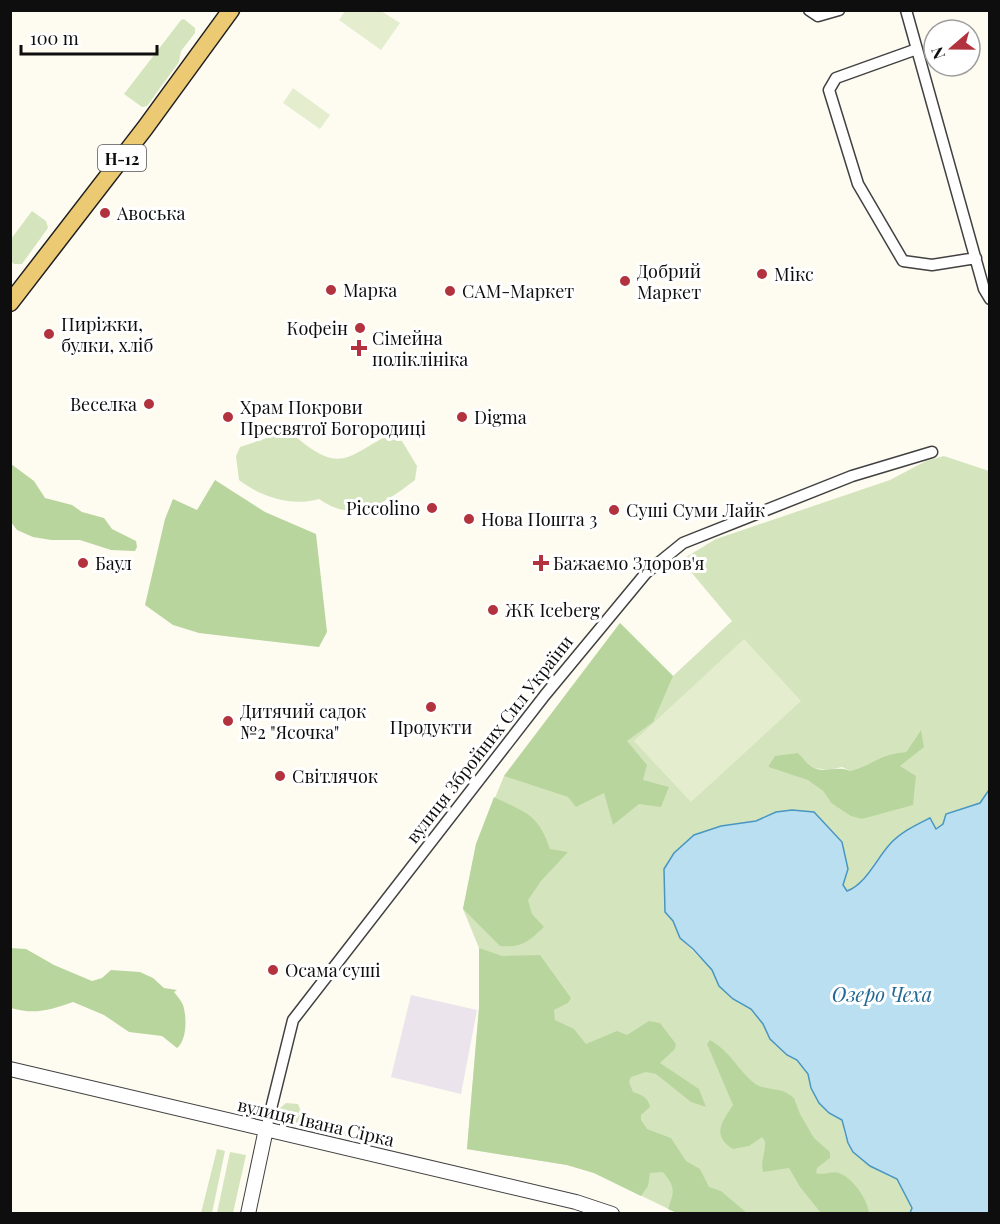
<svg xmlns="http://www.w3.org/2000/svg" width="1000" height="1224" font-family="'Playfair Display',serif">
  <rect width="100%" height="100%" fill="#fefbf1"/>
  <path fill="#ebe4ec" d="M411 995 477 1010 461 1094 391 1077Z"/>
  <path fill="#d4e5bd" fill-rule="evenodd" d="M184 19 195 28V33L181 51 179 62 147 106 142 107 124 94 181 20Z
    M32 211 46 221 48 228 22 264H14L11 261V239Z
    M282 433C294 434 297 438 306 445 341 471 351 455 383 438L402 441 417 466 415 480C385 503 355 525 319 499 292 507 261 497 239 480L236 456 240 447Z
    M944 456 989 471 990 790 980 803 946 814 943 824 936 829 878 858 857 887 847 891 843 885 848 869 842 842 830 831 821 819 776 812 756 821 721 826 666 891 665 911 673 921 680 938 712 970 719 986 733 999 750 1009 763 1024 770 1039 787 1055 797 1060 808 1074 811 1088 829 1113 842 1120C843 1129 846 1143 852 1151 860 1161 886 1176 897 1179L912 1208 910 1213H677L594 1173 567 1165 467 1149 479 1008V948L463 909 476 844 504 776 620 623 673 676 732 621 681 560 716 539 890 480 926 461ZM921 730 899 766 887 811 862 819 831 803 823 791 808 779 768 767 813 768 830 770 842 767 850 771C873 765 880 753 906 752Z
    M286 1103 298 1104 303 1116 341 1127 347 1135 342 1138 285 1124 279 1115 280 1108Z
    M217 1149 225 1151 212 1213H201Z
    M230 1152 246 1155 233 1213H217Z"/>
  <path fill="#b9d59e" d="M11 464 34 481 45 498 72 505 82 512 104 518 112 529 136 541 137 547 135 551 111 550 80 540H51L33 537 17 530 11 522Z
    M215 480 265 512 316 534 327 632 319 647 199 633 173 625 145 605 165 519 173 499 197 510Z
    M620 623 673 676 653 722 627 741 647 765 643 780 669 787 661 807 639 804 613 825 604 793 576 807 568 797 504 776Z
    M921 730 924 747 900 766 916 776 913 805 862 819 851 816 831 803 823 791 808 780 768 767 775 756 798 753C802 757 807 764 812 767 824 774 838 765 850 771 873 765 880 753 906 752Z
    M494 797C526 813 538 813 550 849L568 852 541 881 528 900 532 914 544 927C528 942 522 948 500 946L463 909 476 844Z
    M10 948 26 949 54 965 92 981 102 978 111 970 140 972 153 978 164 988 177 990 174 992C177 996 181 1000 183 1005 187 1017 187 1040 177 1048L162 1036 129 1032 104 1015 73 1002C50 1010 35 1015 11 1008Z
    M479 948 502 956 540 955 571 998 568 1003 554 1010 555 1020 574 1029 586 1044 617 1031 627 1035 649 1021 660 1023 676 1044 675 1049 660 1063 699 1089 706 1107 691 1102 656 1074 646 1072 631 1077 629 1082 633 1092C642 1095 648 1097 650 1107L641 1115V1120L647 1129 671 1138 686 1161 700 1169 709 1187 721 1191 747 1213H677L668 1209C675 1190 675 1187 663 1172L650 1173 648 1186 641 1196 594 1173 567 1165 467 1149 479 1008Z
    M710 1040C732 1053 736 1068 754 1083 761 1089 773 1088 782 1091 786 1092 790 1095 794 1098L800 1114 814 1138 830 1152V1158L817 1168 816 1173C824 1176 832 1170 839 1173 853 1178 868 1200 869 1213H821L800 1187 789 1168 763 1172C760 1162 766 1151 765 1141L762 1137 749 1146 733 1149C711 1135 722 1122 733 1105L707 1044Z"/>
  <path fill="#e4eece" d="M345 11H381L400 23 381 50 339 20Z
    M293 88 330 115 320 129 283 103Z
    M744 639 801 701 691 802 634 741Z"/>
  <path fill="#badff1" stroke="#4896c1" stroke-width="1.5" d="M989 790V1213H910L912 1208 897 1179 870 1166 853 1152 848 1143 842 1120 829 1113 819 1103 811 1088 808 1074 797 1060 787 1055 770 1039 763 1024 751 1009 733 999 719 986 712 970 693 949 680 938 673 921 665 912 664 869 674 853 694 835 721 826 756 821 776 812 792 810 814 812 842 842 848 869 843 885 847 891C866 884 877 858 890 844 901 832 916 825 930 818L936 829 943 824 946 814 980 803Z"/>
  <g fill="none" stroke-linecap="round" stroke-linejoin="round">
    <defs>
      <path id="minor" d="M809 10 818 16 839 10
        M906 10 984 289 990 299
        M917 49 836 78 829 90 858 184 903 261 932 265 976 258
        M266 1129 293 1020 545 695 646 573 683 543 852 476 932 452"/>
      <path id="tertiary" d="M10 1069 576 1202 612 1214
        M248 1214 266 1129"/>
      <path id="primary" d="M10 303 145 128 231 10"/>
    </defs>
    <use href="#minor" stroke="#414141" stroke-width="13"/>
    <use href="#tertiary" stroke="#414141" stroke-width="16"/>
    <use href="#primary" stroke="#1f1f1f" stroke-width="19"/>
    <use href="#minor" stroke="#fff" stroke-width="10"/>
    <use href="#tertiary" stroke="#fff" stroke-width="14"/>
    <use href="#primary" stroke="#ecc973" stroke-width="16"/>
  </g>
  <g fill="#b2333e" stroke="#fff" stroke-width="2">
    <circle cx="105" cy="213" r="6"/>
    <circle cx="762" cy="274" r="6"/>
    <circle cx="625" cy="281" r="6"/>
    <circle cx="331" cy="290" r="6"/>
    <circle cx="450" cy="291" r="6"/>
    <circle cx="360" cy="328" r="6"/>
    <circle cx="49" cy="334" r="6"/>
    <path d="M356 339h6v6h6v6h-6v6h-6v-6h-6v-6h6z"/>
    <circle cx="149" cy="404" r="6"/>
    <circle cx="228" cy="417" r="6"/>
    <circle cx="462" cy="417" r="6"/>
    <circle cx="432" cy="508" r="6"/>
    <circle cx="614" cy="510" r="6"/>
    <circle cx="469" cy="519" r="6"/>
    <circle cx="83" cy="563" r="6"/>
    <path d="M538 554h6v6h6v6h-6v6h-6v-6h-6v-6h6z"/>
    <circle cx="493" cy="610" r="6"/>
    <circle cx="431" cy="707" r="6"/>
    <circle cx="228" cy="721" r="6"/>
    <circle cx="280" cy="776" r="6"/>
    <circle cx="273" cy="970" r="6"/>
  </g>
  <g text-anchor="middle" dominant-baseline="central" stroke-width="6" stroke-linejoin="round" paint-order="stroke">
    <rect fill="#fff" stroke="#565656" stroke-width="1.5" x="98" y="145" width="48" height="26" rx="4.5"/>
    <g font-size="16" font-weight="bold" fill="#0e0e0e">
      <text x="122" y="158">Н-12</text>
    </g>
    <g font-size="18" fill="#0e0e0e" stroke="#fff" text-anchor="start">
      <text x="117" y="213">Авоська</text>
      <text x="637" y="271">Добрий<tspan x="637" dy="21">Маркет</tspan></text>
      <text x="774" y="274">Мікс</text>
      <text x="343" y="290">Марка</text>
      <text x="462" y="291">САМ-Маркет</text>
      <text x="61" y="324">Пиріжки,<tspan x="61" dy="21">булки, хліб</tspan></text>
      <text x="348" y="328" text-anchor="end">Кофеін</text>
      <text x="372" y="338">Сімейна<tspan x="372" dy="21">поліклініка</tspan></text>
      <text x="137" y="404" text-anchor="end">Веселка</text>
      <text x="240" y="407">Храм Покрови<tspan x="240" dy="21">Пресвятої Богородиці</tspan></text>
      <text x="474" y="417">Digma</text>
      <text x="420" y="508" text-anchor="end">Piccolino</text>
      <text x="626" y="510">Суші Суми Лайк</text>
      <text x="481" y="519">Нова Пошта 3</text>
      <text x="95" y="563">Баул</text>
      <text x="553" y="563">Бажаємо Здоров'я</text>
      <text x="505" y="610">ЖК Iceberg</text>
      <text x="240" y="711">Дитячий садок<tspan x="240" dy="21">№2 "Ясочка"</tspan></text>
      <text x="431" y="727" text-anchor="middle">Продукти</text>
      <text x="292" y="776">Світлячок</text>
      <text x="285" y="970">Осама суші</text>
    </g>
    <g font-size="18" fill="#0e0e0e" stroke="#fff">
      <text transform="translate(489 739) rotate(-52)">вулиця Збройних Сил України</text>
      <text transform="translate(316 1122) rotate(13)">вулиця Івана Сірка</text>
    </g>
    <g font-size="20" font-style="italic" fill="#236895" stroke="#fff">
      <text x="882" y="993">Озеро Чеха</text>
    </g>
  </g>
  <rect width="1000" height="1224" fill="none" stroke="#0e0e0e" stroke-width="24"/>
  <g transform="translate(952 48) rotate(250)"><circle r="28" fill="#ffffff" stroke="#9f9f9f" stroke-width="1.5"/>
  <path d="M0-4.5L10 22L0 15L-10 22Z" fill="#b2333e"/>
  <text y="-9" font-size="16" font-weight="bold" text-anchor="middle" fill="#0e0e0e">N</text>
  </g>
  <path d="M21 45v9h136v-9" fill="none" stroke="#0e0e0e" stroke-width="3"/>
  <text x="30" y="45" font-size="18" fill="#0e0e0e" stroke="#ffffff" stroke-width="4.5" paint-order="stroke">100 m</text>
</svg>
